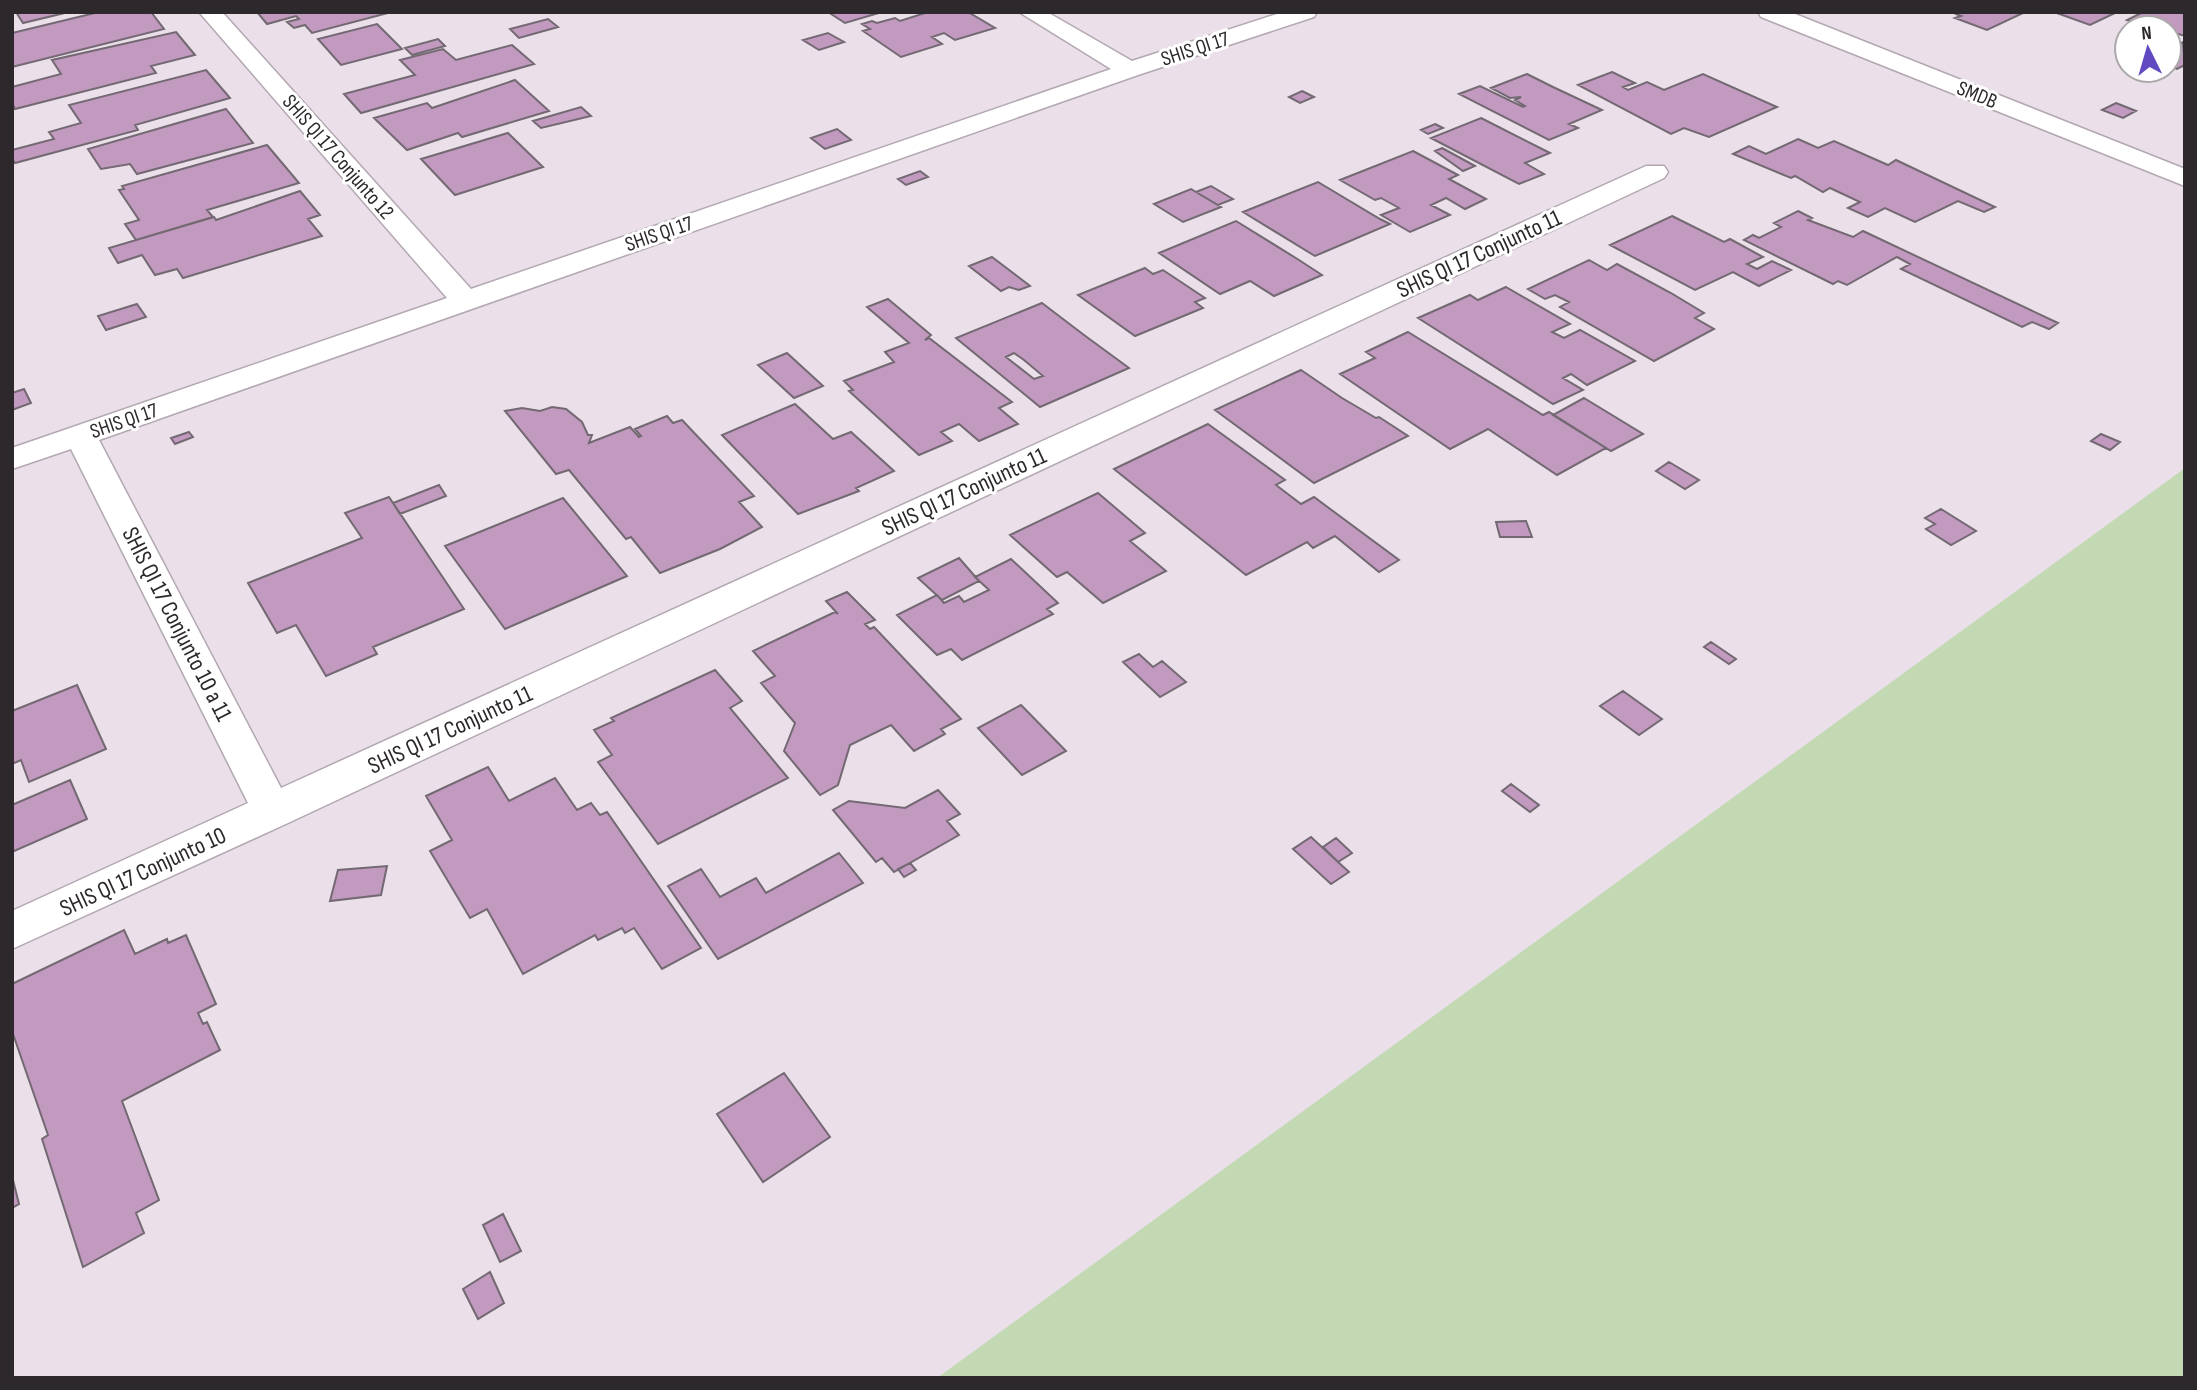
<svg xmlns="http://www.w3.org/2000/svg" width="2197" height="1390" font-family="'Sofia Sans Condensed',sans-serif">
  <rect width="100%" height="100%" fill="#ebe0ea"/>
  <path fill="#c2d9b4" d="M2185 468V1378H937Z"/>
  <path fill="#c299bf" stroke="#736972" stroke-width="2" fill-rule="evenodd" d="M16 12H69L23 23Z
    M99 12H151L164 29 12 67V33Z
    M257 12H387L388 13 312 33 305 25 294 28 287 22 299 19 296 16 267 24Z
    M828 12H882L845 23Z
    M928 12H968L995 28 955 40 944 33 932 37 942 44 901 57 863 31 870 29 862 24 872 21 877 23 895 18 900 21Z
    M1959 12H2017L2021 14 1987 30 1955 18 1961 16 1956 14Z
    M2054 12H2117L2090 25Z
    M2143 12H2185V36L2175 33 2169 35V28H2149L2127 20Z
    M548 19 558 27 519 38 510 29Z
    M377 24 402 49 341 65 318 39Z
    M176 32 195 55 151 66 156 73 15 109 12 103V87L61 74 52 60Z
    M828 33 844 42 819 50 803 40Z
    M438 39 445 46 412 55 405 48Z
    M2183 42 2185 65 2177 69 2169 66V49Z
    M512 45 534 64 361 113 344 94 415 75 400 60 443 49 456 60Z
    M206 70 230 98 135 125 138 130 15 163 12 159V150L54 139 49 132 81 123 69 105Z
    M1612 72 1635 83 1623 87 1628 90 1647 82 1664 90 1703 74 1777 107 1709 137 1684 128 1671 134 1578 85Z
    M1527 74 1553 87 1602 110 1569 124 1578 128 1549 140 1459 94 1480 86 1523 107 1525 106 1515 100 1521 97 1510 98 1491 88Z
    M515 80 549 111 462 137 458 133 407 150 374 118 427 103 432 108Z
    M1302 91 1314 97 1300 103 1289 97Z
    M2116 103 2136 111 2123 118 2102 110Z
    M581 107 591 116 541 128 533 121Z
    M226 109 253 143 137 174 130 164 101 169 88 149Z
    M1481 118 1550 153 1525 163 1544 174 1519 184 1431 138Z
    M1435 124 1443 128 1428 134 1421 130Z
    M837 129 851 140 825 149 811 138Z
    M508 133 543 167 455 195 421 159Z
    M1798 139 1818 148 1834 141 1888 165 1896 160 1995 207 1984 212 1958 201 1915 222 1885 208 1868 217 1848 208 1860 202 1830 188 1823 192 1795 176 1791 178 1733 154 1749 146 1766 154Z
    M267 145 299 183 207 210 213 217 136 240 125 224 139 220 119 190 124 189 122 186Z
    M1442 148 1475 166 1463 171 1435 151Z
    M1413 151 1458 175 1449 179 1486 199 1465 209 1446 198 1431 205 1450 215 1410 232 1381 215 1399 208 1381 198 1375 200 1340 180Z
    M920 171 928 177 906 185 898 179Z
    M1318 182 1380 219 1390 224 1315 256 1243 212Z
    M1211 186 1233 199 1218 205 1196 192Z
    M1191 189 1221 207 1183 222 1154 204Z
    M300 191 320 215 308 219 322 236 183 278 177 269 155 275 142 255 118 263 109 248 214 217 216 220Z
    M1798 211 1812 218 1808 220 1853 237 1863 231 2058 323 2049 329 2032 322 2022 327 1901 269 1910 264 1897 257 1847 285 1838 281 1833 284 1744 240 1753 235 1759 238 1781 227 1774 223Z
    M1672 216 1724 242 1730 239 1763 257 1747 264 1757 269 1772 261 1791 270 1759 286 1733 272 1695 290 1610 245Z
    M1236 221 1299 260 1322 275 1274 296 1250 281 1220 294 1159 253Z
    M992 257 1030 286 1019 290 1009 287 1001 291 969 266Z
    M1589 260 1607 270 1617 264 1671 293 1704 313 1695 318 1714 329 1654 361 1560 307 1569 302 1555 295 1545 299 1528 289Z
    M1145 268 1153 274 1163 270 1205 298 1195 302 1203 308 1135 336 1078 295Z
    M1506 287 1570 324 1552 332 1564 338 1580 330 1635 361 1587 385 1571 374 1563 378 1583 390 1553 404 1418 318 1470 295 1478 300Z
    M888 299 931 335 925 340 929 338 1012 402 999 408 1018 424 979 441 959 424 941 432 952 441 919 455 849 391 853 390 844 381 894 362 885 352 909 343 867 307Z
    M1042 303 1084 335 1129 368 1040 407 956 338ZM1014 353 1024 360 1043 376 1034 379 1006 357Z
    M137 304 146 317 106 330 98 316Z
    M1408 332 1543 415 1549 412 1606 448 1557 475 1488 429 1450 449 1340 374 1375 358 1366 352Z
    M787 353 823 386 794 398 758 365Z
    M1301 370 1342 398 1376 418 1379 417 1408 436 1314 483 1215 410Z
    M24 389 31 403 12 410V393Z
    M1584 398 1643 434 1611 451 1553 415Z
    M795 404 833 439 851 432 894 471 856 488 859 491 798 514 722 435Z
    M552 407 566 409 582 422 588 435H592L589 443 630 427 639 437 641 436 635 429 667 416 673 423 682 420 754 496 739 502 762 527 720 549 660 573 631 537 626 539 569 470 556 474 505 411 522 408 540 411Z
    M1208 424 1285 480 1276 485 1301 504 1314 497 1399 560 1379 572 1335 536 1313 548 1307 542 1246 575 1114 469Z
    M189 432 193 437 175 444 171 438Z
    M2101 434 2120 442 2110 450 2091 441Z
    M1669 462 1699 480 1685 489 1656 471Z
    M439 485 446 496 400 514 393 503Z
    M1098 493 1145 533 1130 541 1166 571 1103 603 1067 572 1057 577 1010 535Z
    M389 497 464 609 373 647 377 654 326 676 296 625 277 633 248 583 362 538 345 513Z
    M563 498 627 576 505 629 445 546Z
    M1941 509 1976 531 1951 545 1926 529 1935 524 1925 518Z
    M1526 521 1532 537H1500L1496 522Z
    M959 558 979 581 942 600 918 578Z
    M1011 559 1058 603 1047 609 1053 614 962 660 951 649 937 655 897 615 937 595 944 603 959 596 964 602 989 590 975 577Z
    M847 592 875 620 865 624 870 629 874 627 961 719 941 729 945 734 914 751 891 725 850 745 838 785 820 795 784 751 795 723 761 683 775 676 753 651 835 612 838 614 826 601Z
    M1711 642 1736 659 1729 664 1704 647Z
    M1139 654 1153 667 1162 661 1186 682 1160 697 1123 662Z
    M715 670 742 701 730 708 788 778 658 844 598 762 612 755 594 730 614 721 611 718Z
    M77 685 106 749 29 782 21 760 12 764V711Z
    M1623 691 1662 719 1639 735 1600 706Z
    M1021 705 1066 751 1022 775 978 728Z
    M488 767 509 801 555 778 577 810 591 803 600 815 607 812 701 948 662 969 634 928 625 933 622 928 598 940 595 935 523 974 487 909 470 918 430 851 452 840 426 796Z
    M70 780 87 819 12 852V805Z
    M1511 784 1539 805 1530 812 1502 791Z
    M938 790 960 814 947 821 959 835 894 872 882 858 876 862 833 810 849 801 905 808Z
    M1311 837 1338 862 1349 872 1331 884 1293 849Z
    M1336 838 1352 853 1338 862 1323 847Z
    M839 853 863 883 718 959 668 886 701 869 720 897 756 878 766 893Z
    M910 863 916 870 904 877 898 869Z
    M387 866 381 895 330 901 338 870Z
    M124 930 135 954 167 939 168 943 186 935 216 1004 198 1013 203 1024 207 1022 220 1050 122 1101 159 1200 136 1213 144 1233 83 1267 42 1139 48 1135 12 1031V984Z
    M784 1073 830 1137 763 1182 717 1114Z
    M12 1176 19 1204 12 1208Z
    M503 1214 521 1251 500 1262 483 1225Z
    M490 1272 504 1303 478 1319 463 1289Z"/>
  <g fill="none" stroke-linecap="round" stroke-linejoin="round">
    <defs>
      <path id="minor" d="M199 12H222L471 289 1111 69 1019 12H1047L1132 61 1283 12H1317L1314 17 1138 75 99 440 281 788 1646 166H1664L1668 172 1664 178 288 823 12 949V911L248 803 71 449 12 469V448L447 298Z
        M1758 12H1790L2185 169V186L1761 17Z"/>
    </defs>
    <use href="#minor" stroke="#b3a8b1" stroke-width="3"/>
    <use href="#minor" fill="#fff" fill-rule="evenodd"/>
  </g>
  <g text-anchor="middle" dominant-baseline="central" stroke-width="6" stroke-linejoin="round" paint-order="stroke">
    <g font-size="21" fill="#2c282b" stroke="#fff">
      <text transform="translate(1195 49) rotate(-18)">SHIS QI 17</text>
      <text transform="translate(1977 95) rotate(22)">SMDB</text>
      <text transform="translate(338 157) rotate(49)">SHIS QI 17 Conjunto 12</text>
      <text transform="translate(659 234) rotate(-19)">SHIS QI 17</text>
      <text transform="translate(124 421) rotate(-19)">SHIS QI 17</text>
    </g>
    <g font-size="24" fill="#2c282b" stroke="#fff">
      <text transform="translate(1479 254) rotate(-25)">SHIS QI 17 Conjunto 11</text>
      <text transform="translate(964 492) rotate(-25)">SHIS QI 17 Conjunto 11</text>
      <text transform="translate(177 624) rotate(63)">SHIS QI 17 Conjunto 10 a 11</text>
      <text transform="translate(450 730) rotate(-25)">SHIS QI 17 Conjunto 11</text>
      <text transform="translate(143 872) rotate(-25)">SHIS QI 17 Conjunto 10</text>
    </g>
  </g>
  <rect width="2197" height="1390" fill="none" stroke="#2c282b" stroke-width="28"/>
  <g transform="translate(2148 49) rotate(355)"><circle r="33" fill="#ffffff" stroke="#aba9aa" stroke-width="2"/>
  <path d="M0-5L12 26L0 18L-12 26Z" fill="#6049c1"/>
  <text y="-10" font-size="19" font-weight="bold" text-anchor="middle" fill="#2c282b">N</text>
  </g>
</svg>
